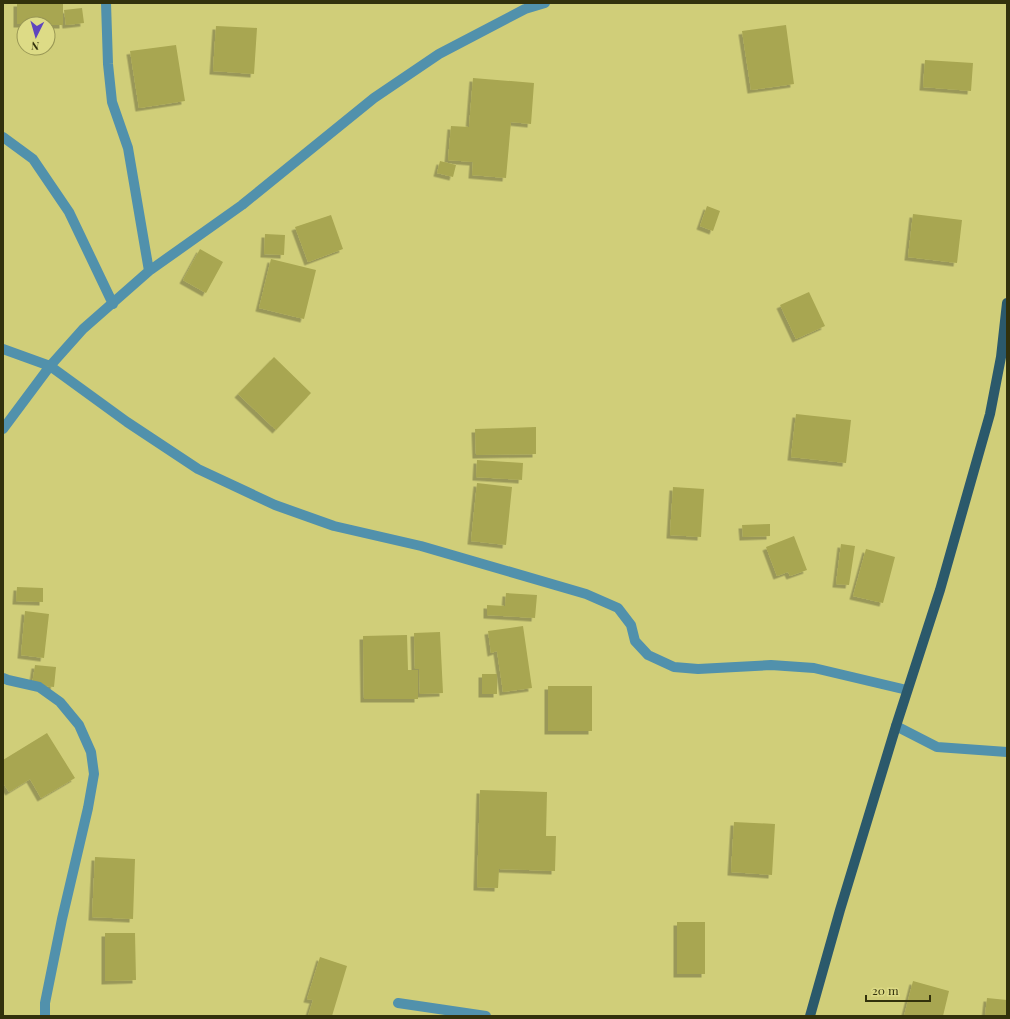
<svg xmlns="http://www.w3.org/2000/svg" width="1010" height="1019" font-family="'Playfair Display',serif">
  <defs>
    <filter id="shadow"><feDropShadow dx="-3.5" dy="3.5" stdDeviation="0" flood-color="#0004"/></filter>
  </defs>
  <rect width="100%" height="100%" fill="#d0ce79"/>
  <path fill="#a8a651" filter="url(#shadow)" d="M17 3H63V25H48V24H17Z
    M82 8 84 23 66 25 64 10Z
    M786 25 794 84 751 90 742 31Z
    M216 26 257 28 254 74 213 71Z
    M176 45 185 101 139 108 130 51Z
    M925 60 973 63 971 91 923 87Z
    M473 78 534 83 531 124 511 122 506 178 472 175 473 162 448 160 451 126 469 127Z
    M440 161 456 165 453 177 437 173Z
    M707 206 720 211 713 231 700 226Z
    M913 214 962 220 957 263 908 257Z
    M331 215 343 249 308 262 295 227Z
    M265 234 285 235 284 255 264 254Z
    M200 249 223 262 206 293 183 280Z
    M271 259 316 270 304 319 259 308Z
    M809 292 825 326 796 339 780 305Z
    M274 357 311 393 276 430 238 394Z
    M796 414 851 420 846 463 791 457Z
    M536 427V454L476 455 475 429Z
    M477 460 523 463 522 480 476 477Z
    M477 483 512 487 506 545 471 541Z
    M673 487 704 489 701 537 670 535Z
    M770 524V536L743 537 742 525Z
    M794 536 807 570 790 576 788 572 777 576 766 547Z
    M841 544 855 546 849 585 836 584Z
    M866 549 895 557 883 603 853 596Z
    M17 587 43 588V602L16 601Z
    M506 593 537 595 535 618 487 615V605L505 606Z
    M25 611 49 614 44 658 21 655Z
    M523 626 532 688 503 692 497 651 491 653 488 631Z
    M440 632 443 693 420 694 419 669H415L414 633Z
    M407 635 408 670H418V699H364L363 636Z
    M35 665 56 667 54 687 32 685Z
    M482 674H497V694H482Z
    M548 686H592V731H548Z
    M47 733 75 778 41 798 30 779 9 792 3 783V760Z
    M480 790 547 792 546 836H556L555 871 499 869 498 888 477 887Z
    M734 822 775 824 772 875 731 872Z
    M95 857 135 859 133 919 92 917Z
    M677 922H705V974H677Z
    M105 933H135L136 980 105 981Z
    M320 957 347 966 332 1016H308L313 1000 307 999Z
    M913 981 949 991 943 1016H904Z
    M987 998 1007 1000V1016H985Z"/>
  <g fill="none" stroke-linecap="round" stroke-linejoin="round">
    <path stroke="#5191ac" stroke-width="10" d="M106 3 108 64 112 102 128 148 149 271
      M3 137 33 159 69 212 113 304
      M3 349 50 366 127 422 198 469 275 505 334 526 421 546 586 594 618 608 631 625 635 641 648 655 674 667 698 669 771 665 814 668 907 690
      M3 429 50 366 83 329 149 271 242 205 374 98 439 54 525 9 545 3
      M3 678 8 680 39 687 60 702 79 725 91 752 94 774 88 808 62 919 45 1003V1016
      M896 726 937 747 1007 752
      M398 1003 486 1016"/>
    <path stroke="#2b596b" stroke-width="10" d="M810 1016 840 910 896 726 940 590 990 414 1001 357 1007 303"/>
  </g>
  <rect width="1010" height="1019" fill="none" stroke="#32310c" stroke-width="8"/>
  <g transform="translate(36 36) rotate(185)"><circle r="19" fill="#dddb86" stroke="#999755"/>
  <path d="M0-3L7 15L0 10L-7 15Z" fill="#5e45be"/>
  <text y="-6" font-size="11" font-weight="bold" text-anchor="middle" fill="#32310c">N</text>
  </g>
  <path d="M866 995v6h64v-6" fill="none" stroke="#32310c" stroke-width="2"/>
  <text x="872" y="995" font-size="12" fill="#32310c" stroke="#dddb86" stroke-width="3" paint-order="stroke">20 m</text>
</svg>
